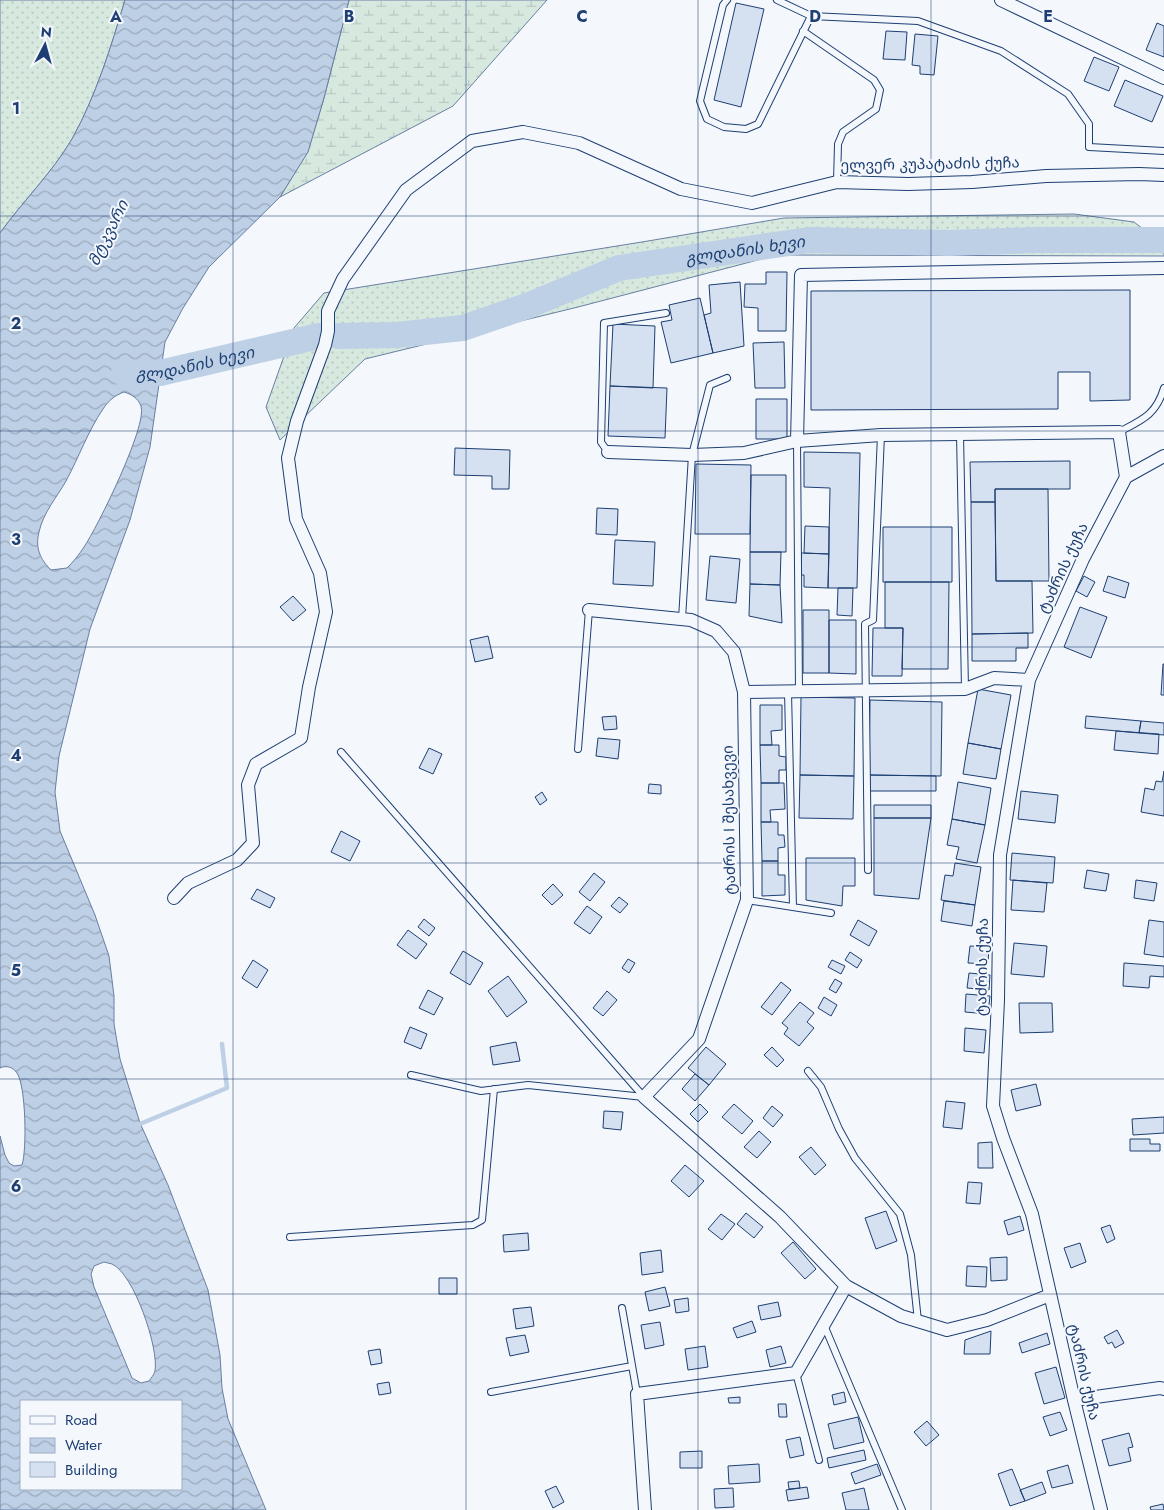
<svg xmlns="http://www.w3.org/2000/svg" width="1164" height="1510" font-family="Jost,'Noto Sans Georgian',sans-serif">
  <defs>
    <pattern id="grass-dots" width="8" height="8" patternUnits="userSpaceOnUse" patternTransform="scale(1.25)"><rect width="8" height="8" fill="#d7e8df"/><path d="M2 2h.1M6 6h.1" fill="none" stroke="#b8c8c3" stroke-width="1.8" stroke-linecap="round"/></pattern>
    <pattern id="wetland-marsh" width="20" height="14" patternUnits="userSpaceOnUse" patternTransform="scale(1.25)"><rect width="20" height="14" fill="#d7e8df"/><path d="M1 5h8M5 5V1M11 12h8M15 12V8" fill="none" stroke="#b8c8c3"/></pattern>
    <pattern id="water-waves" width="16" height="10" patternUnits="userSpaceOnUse" patternTransform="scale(1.25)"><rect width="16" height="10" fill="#bed0e5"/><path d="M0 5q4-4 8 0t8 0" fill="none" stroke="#9aaabe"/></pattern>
  </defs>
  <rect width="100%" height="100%" fill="#f4f7fb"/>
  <path fill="url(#grass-dots)" stroke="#687fa3" d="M0 0H125C111 47 96 96 72 139 52 173 23 201 0 233Z
    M1074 214 1134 222 1164 245V256L777 255 578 307 365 359 280 440 266 407 294 328 324 293 642 242 784 218Z"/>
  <path fill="url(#wetland-marsh)" stroke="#687fa3" d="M349 0H547L453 106 280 197 308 151 324 98Z"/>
  <path fill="url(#water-waves)" stroke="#687fa3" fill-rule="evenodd" d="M125 0H349L324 98 308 152 280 197 209 267 183 308 165 342 150 447 130 520 90 629 59 756 55 792 60 831 95 915 109 956 114 996V1024L120 1059 140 1123 168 1185 208 1290 220 1355 222 1388 228 1419 266 1510H0V1136L5 1155 9 1163 14 1166 22 1165C27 1150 26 1086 17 1073 13 1067 6 1065 0 1068V233C23 201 52 173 72 139 96 96 111 47 125 0ZM124 392C131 394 138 398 141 406 148 425 97 528 84 547 79 555 73 562 67 568L51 570C40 559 35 548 39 532 43 513 57 497 66 481 79 457 88 431 103 409 109 400 114 396 124 392ZM104 1262C107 1263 109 1263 112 1264 134 1274 159 1348 155 1371 154 1375 151 1378 149 1381L141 1383 132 1378 94 1287 91 1274 94 1266ZM21 1401H181V1489H21Z"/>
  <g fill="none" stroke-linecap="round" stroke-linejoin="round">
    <path stroke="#bed0e5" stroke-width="4.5" d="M135 1126 227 1088 222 1044"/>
    <g stroke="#bed0e5" stroke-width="26">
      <path id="s1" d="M338 336 396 335 463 328 527 306 619 268 809 240 949 243 1036 240H1164"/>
      <path id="s2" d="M124 373H160L319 336"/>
    </g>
  </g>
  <path fill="#d5e0f0" stroke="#1d3f73" d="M736 3 764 9 741 107 714 100Z
    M1157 23 1164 26V57L1146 50Z
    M886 31 907 32 905 60 883 59Z
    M915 34 938 36 934 75 920 74V66L912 65Z
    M1094 57 1119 67 1109 91 1084 81Z
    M1125 80 1163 96 1152 122 1114 106Z
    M766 272H787L786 331H758V308L744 307 745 284H766Z
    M740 282 744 346 713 353 704 315 711 313 709 285Z
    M1130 290V400L1090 401V372H1058V409L811 410V291Z
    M700 298 713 353 671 363 661 322 672 320 669 305Z
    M613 324 655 326 653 388 610 386Z
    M784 342 785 388H755L753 343Z
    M610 386 667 388 665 438 608 436Z
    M756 399H787V439H756Z
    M455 448 510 450 509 489H492V476L454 475Z
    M804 452 860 453 857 588H828L830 488 804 487Z
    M1070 461V489H995V502H971L970 462Z
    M696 464 751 465 750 534H695Z
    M751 475H786V552H750Z
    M995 489H1048L1049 581H996Z
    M971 502H995L996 581H1032L1033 633 972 634Z
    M597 508 618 509 617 535 596 534Z
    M805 526 829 527V554L804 553Z
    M883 527H952V582H883Z
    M615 540 655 542 653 586 613 584Z
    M750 552H781L780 585 750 584Z
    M801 553 829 554 828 588 804 587V575H801Z
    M710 556 740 559 736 603 706 600Z
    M1084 576 1095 582 1087 597 1076 591Z
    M1108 576 1129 583 1125 598 1103 591Z
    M885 582H949L948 669H902L903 628H885Z
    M750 584 780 585 782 623 749 616Z
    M838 588H853L852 616 837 615Z
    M293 596 306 610 293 621 280 607Z
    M1080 607 1107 617 1091 658 1064 647Z
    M803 610H829V673H803Z
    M829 620H856V674L829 673Z
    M873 628H903L902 676H872Z
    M1028 633V648H1016V661H972V634Z
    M488 636 493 658 475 662 470 640Z
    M1163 664H1164V695H1161Z
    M978 689 1011 695 1001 749 968 743Z
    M801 697 855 698 854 776 800 775Z
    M870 700 942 702 941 776 869 775Z
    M760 705H782V730L771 731 772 745H760Z
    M616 716 617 729 604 730 602 717Z
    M1086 716 1141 721 1139 733 1085 728Z
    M1141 721 1164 723V735L1139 733Z
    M1116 731 1159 734 1158 754 1114 750Z
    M598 738 620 740 618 759 596 756Z
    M968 743 1001 749 996 779 963 774Z
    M760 745H779V756L786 757V770H779V783H761Z
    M429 748 442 754 433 774 419 768Z
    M1164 771V816L1141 812 1145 788 1154 790 1156 781 1162 782Z
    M800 775 854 776 853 819 799 818Z
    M869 775 936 776V791H869Z
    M958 782 991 788 985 825 952 819Z
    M761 783H784L785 809 770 810 771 822H761Z
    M649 784 661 785V794L648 793Z
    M1021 791 1058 795 1055 823 1018 819Z
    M542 792 547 800 540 805 535 797Z
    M874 805H931V818H874Z
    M874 818H931L919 899 874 895Z
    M952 819 985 825 977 863 956 859 959 847 947 845Z
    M761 822H778V835H784L785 847 778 848V861H762Z
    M341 831 360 841 350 861 331 852Z
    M1012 853 1055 857 1053 883 1010 880Z
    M806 858H855V886H843L842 906 806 900Z
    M762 861H778V875H785V895L762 896Z
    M955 863 981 867 975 905 941 900 945 875 953 876Z
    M1087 870 1109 874 1106 891 1084 888Z
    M594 873 605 882 590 901 579 892Z
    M1013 880 1047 883 1044 912 1011 910Z
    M1136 880 1157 883 1154 901 1134 898Z
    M553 884 563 895 552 905 542 895Z
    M257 889 275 898 270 908 251 899Z
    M619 897 628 904 620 913 611 906Z
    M944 901 975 905 972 926 941 921Z
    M587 906 602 917 590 934 574 923Z
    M424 919 435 928 429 936 418 927Z
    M858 920 877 931 869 946 850 935Z
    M1149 920 1164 922V957L1144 954Z
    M408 930 427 944 416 959 397 945Z
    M1014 943 1047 946 1044 977 1011 974Z
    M970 946 989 947 988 964 968 963Z
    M463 951 483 963 470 985 450 973Z
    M850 952 862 960 857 968 845 960Z
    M628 959 635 963 629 973 622 968Z
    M253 960 268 970 257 988 242 978Z
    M832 960 845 966 841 974 828 967Z
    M1124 963 1164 966V977L1150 976 1149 988 1123 986Z
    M969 973 990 975 989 990 967 988Z
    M508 976 527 1002 507 1017 488 991Z
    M835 979 842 983 836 993 829 989Z
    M781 982 791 990 772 1015 761 1007Z
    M428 990 443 998 434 1015 419 1008Z
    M607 991 617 1000 603 1016 593 1008Z
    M966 994 990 996 988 1014 965 1012Z
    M824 997 837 1005 831 1016 818 1008Z
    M800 1002 814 1013 807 1022 814 1028 799 1046 784 1034 788 1028 782 1023Z
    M1019 1003H1052L1053 1032 1020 1033Z
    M410 1027 427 1034 421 1049 404 1042Z
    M965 1028 986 1030 984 1053 964 1051Z
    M516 1042 520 1061 493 1065 490 1047Z
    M706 1047 726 1064 709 1085 688 1068Z
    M772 1047 784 1060 777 1067 764 1055Z
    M695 1074 709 1085 695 1101 682 1089Z
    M1036 1084 1041 1105 1016 1111 1011 1090Z
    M946 1101 965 1103 962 1129 943 1127Z
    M700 1104 708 1112 698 1122 690 1114Z
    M734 1104 753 1121 742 1134 722 1117Z
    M772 1106 783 1115 773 1127 763 1118Z
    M604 1111 623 1112 621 1130 603 1128Z
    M1164 1117V1133L1133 1135 1132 1119Z
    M759 1131 771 1142 757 1158 744 1147Z
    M1130 1139H1150V1144H1160V1151H1130Z
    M992 1142 993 1168H978V1143Z
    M811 1147 826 1165 815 1175 799 1157Z
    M685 1165 704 1181 689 1197 671 1181Z
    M968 1182 982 1183 980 1204 966 1203Z
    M886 1211 897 1241 876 1249 865 1218Z
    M746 1213 763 1227 754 1238 737 1224Z
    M721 1214 735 1224 722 1240 708 1229Z
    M1020 1216 1024 1230 1008 1235 1004 1221Z
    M1110 1225 1115 1239 1107 1243 1101 1228Z
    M528 1233 529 1250 504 1252 503 1235Z
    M793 1242 816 1269 805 1279 781 1253Z
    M1080 1243 1086 1262 1071 1268 1064 1248Z
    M661 1250 663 1272 642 1275 640 1253Z
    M1007 1257V1280L991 1281 990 1258Z
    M967 1266 987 1267 986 1287 966 1286Z
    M439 1278H457V1294H439Z
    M665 1287 670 1306 649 1311 645 1292Z
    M688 1298 689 1311 676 1313 674 1300Z
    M778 1302 781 1316 761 1320 758 1306Z
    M531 1307 534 1326 516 1329 513 1309Z
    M752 1321 756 1332 737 1338 733 1328Z
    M660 1322 664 1345 645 1349 641 1325Z
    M1117 1330 1124 1343 1115 1348 1112 1342 1108 1344 1104 1337Z
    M991 1331 990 1354H964L965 1340Z
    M1047 1333 1050 1344 1022 1353 1019 1343Z
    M525 1335 529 1352 510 1356 506 1338Z
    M705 1346 708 1367 688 1370 685 1349Z
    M781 1346 786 1363 770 1367 766 1350Z
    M380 1349 382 1363 371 1365 368 1351Z
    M1056 1367 1065 1398 1044 1404 1035 1373Z
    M389 1382 391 1393 379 1395 377 1384Z
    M844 1392 846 1402 834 1405 832 1395Z
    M740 1397V1403H729L728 1398Z
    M778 1404H786L787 1417H779Z
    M1060 1412 1067 1430 1050 1436 1043 1417Z
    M858 1417 864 1442 834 1449 828 1424Z
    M927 1421 939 1435 926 1446 914 1432Z
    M1129 1433 1133 1447 1128 1448 1131 1461 1109 1466 1102 1440Z
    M800 1437 804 1455 790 1458 786 1440Z
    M864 1450 866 1460 829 1468 827 1458Z
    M702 1451V1468H680V1452Z
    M759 1464 760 1482 729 1484 728 1466Z
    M877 1464 881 1475 855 1484 851 1473Z
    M1068 1465 1073 1483 1052 1488 1047 1471Z
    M1012 1469 1025 1501 1010 1506 998 1474Z
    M799 1481 800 1488 789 1489 788 1482Z
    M1042 1482 1046 1493 1025 1501 1020 1490Z
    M556 1486 564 1502 553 1508 545 1491Z
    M807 1487 809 1498 788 1501 786 1490Z
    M733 1488 734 1507 715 1508 714 1489Z
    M864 1488 869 1510H846L842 1493Z
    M1163 1504 1164 1510H1151L1150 1507Z"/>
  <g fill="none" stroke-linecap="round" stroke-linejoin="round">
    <defs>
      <path id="service" d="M727 0 723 5 700 101 707 119 724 127 746 129 758 124 811 16
        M777 0 811 16 918 21 1001 51 1068 94 1089 124V147L1164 151
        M803 31 874 80 880 90 876 109 843 132 838 144 837 182
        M1119 432C1142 420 1156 415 1164 388
        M960 434 965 689
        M797 441 799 691
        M608 452 601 442 604 323 666 313
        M682 619 692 455 710 385 727 378
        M788 692 793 907
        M578 749 589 610
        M341 752 644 1097
        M868 870 865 624 873 620 881 435
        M747 900 831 913
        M808 1071 821 1087 839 1129 855 1158 900 1214 911 1255 918 1321
        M411 1075 481 1091 528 1085 644 1097
        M290 1237 473 1225 482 1220 494 1089
        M622 1308 637 1394
        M824 1325 902 1510
        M796 1373 819 1460
        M491 1392 632 1366"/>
      <path id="minor" d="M1001 0 1164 78
        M797 441 801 275 1164 268
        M608 452 692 455 744 453 797 441 881 435 1119 432 1126 477
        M589 610 691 620 716 631 734 652 744 692 747 900 699 1039 644 1097 780 1217 846 1286 901 1316 947 1330 987 1320 1050 1295
        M744 692 965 689 994 678 1029 680
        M174 898 188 883 237 860 253 843 248 785 256 764 301 738 309 687 326 612 320 573 296 519 288 458 297 421 325 345 328 331V311L343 279 406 190 472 141 523 132 579 143 681 189 752 203 837 182 908 184 972 182 1046 176 1139 174 1164 175
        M1074 1400 1160 1388 1164 1389
        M645 1510 637 1394 796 1373 846 1286
        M1101 1510 1074 1400 1032 1214 1003 1138 993 1106 998 1000 1000 855 1029 680 1083 559 1126 477 1164 456"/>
    </defs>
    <use href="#service" stroke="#1d3f73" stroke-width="8"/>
    <use href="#minor" stroke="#1d3f73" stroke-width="14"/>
    <use href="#service" stroke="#f4f7fb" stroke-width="6"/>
    <use href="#minor" stroke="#f4f7fb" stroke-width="12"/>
  </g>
  <path fill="none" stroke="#1d3f73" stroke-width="1" stroke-opacity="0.55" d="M233 0V1510M466 0V1510M698 0V1510M931 0V1510M0 216H1164M0 431H1164M0 647H1164M0 863H1164M0 1079H1164M0 1294H1164"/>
  <g text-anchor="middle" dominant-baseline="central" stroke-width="4" stroke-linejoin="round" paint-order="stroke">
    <g font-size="15" fill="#1d3f73" stroke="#f4f7fb">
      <text transform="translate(930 164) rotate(-1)">ელვერ კუპატაძის ქუჩა</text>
      <text transform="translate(1063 568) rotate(-65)">ტაძრის ქუჩა</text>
      <text transform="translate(729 820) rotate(-91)">ტაძრის I შესახვევი</text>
      <text transform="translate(982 967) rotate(-89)">ტაძრის ქუჩა</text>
      <text transform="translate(1084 1372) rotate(77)">ტაძრის ქუჩა</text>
    </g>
    <g font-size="16" font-style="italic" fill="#1d3f73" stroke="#f4f7fb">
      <text transform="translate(108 233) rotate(-64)">მტკვარი</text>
      <text stroke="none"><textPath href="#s1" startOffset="420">გლდანის ხევი</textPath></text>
      <text stroke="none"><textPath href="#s2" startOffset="72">გლდანის ხევი</textPath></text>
    </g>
  </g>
  <g font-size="16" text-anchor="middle" font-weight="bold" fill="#1d3f73" stroke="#f4f7fb" stroke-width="4" stroke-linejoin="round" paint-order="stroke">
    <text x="116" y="22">A</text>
    <text x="349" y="22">B</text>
    <text x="582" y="22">C</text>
    <text x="815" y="22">D</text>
    <text x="1048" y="22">E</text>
    <text x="16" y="114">1</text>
    <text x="16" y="329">2</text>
    <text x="16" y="545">3</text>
    <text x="16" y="761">4</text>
    <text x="16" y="976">5</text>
    <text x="16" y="1192">6</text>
  </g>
  <rect x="20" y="1400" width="162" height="90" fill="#f4f7fb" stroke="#9eadc5"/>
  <rect x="30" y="1416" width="25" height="8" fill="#f4f7fb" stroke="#9eadc5"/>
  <text x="65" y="1425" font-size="15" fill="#1d3f73">Road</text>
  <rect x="30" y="1438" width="25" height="15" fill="url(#water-waves)" stroke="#9eadc5"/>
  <text x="65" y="1450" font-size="15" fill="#1d3f73">Water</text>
  <rect x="30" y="1462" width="25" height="15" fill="#d5e0f0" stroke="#9eadc5"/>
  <text x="65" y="1475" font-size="15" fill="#1d3f73">Building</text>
  <g transform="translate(45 45) rotate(6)" stroke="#f4f7fb" stroke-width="4" paint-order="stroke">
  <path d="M0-4L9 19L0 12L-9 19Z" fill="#1d3f73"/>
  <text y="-8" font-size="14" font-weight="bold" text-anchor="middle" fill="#1d3f73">N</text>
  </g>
</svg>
